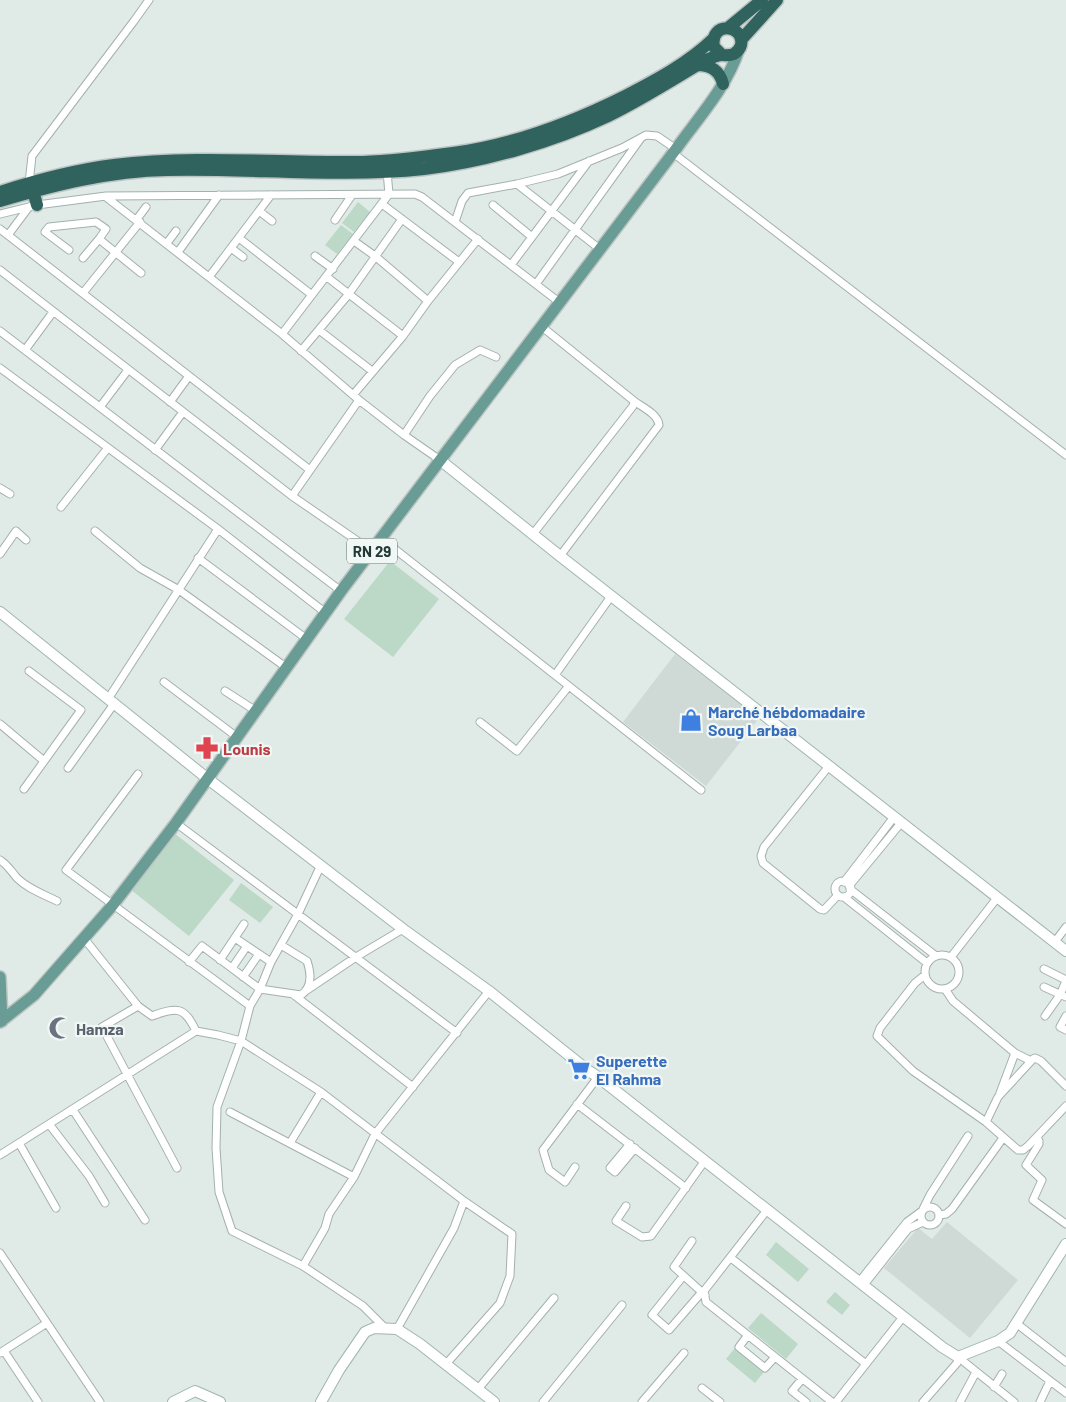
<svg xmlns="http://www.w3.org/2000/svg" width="1066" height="1402" font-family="Barlow,sans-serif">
  <rect width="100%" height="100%" fill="#e0eae7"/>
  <path fill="#cfd9d6" d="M675 654 759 718 706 786 623 722Z
    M947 1222 1018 1280 970 1338 884 1268 918 1228 932 1239Z"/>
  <path fill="#bbd9c6" d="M358 202 370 212 354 232 342 223Z
    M341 225 353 234 337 254 325 245Z
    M390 561 439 599 393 657 344 619Z
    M174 833 234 880 189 936 130 889Z
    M241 883 273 907 260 923 229 900Z
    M776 1242 809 1269 798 1282 766 1255Z
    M835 1292 850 1305 842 1315 826 1302Z
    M761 1313 798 1344 786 1359 748 1328Z
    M735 1348 764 1372 755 1383 726 1359Z"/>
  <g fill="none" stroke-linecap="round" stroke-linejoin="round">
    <defs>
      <path id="street" d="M673 153 1066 455
        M29 183 32 156 134 21 149 0
        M517 184 601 250
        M106 197 282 334 359 400 404 435 440 460
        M382 204 459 262
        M493 205 532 237
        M259 211 272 221
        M0 214 37 205 106 196 415 194 422 197 559 302
        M137 219 146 207
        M335 220 352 195
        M455 222 462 201 468 193 517 184 558 174 622 148 646 135 657 136 676 149
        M0 229 310 470
        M8 235 29 207
        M239 238 312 295
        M354 241 375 256 428 301
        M167 243 176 231
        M231 248 243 257
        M69 250 45 232 49 227 96 222 106 229 99 239 141 273
        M178 252 219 195
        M315 256 333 269
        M83 258 99 239
        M511 265 589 161
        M0 270 292 496 372 551
        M209 277 271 195
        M327 277 403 336
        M536 284 641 138
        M83 293 140 222
        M319 330 372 371
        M0 331 341 591
        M282 334 389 194 387 171
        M25 350 53 312
        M301 351 348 295 402 219
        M0 368 218 529 327 614
        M353 395 403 336 428 301 478 239
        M170 402 189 376
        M100 407 128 370
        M404 435 430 396 455 365 480 350 496 357
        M155 450 183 412
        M0 488 10 494
        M292 496 359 400
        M61 507 107 449
        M95 531 140 568 179 590 287 668
        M533 534 633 406 634 401 541 326
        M382 539 701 790
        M0 554 16 531 26 540
        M560 556 659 425C658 414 642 407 634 401
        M198 558 308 640
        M555 675 612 595
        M164 682 237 737
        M225 691 256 711
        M108 699 218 529
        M480 722 517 751 568 687
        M0 724 44 761
        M829 766 764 847 761 856 763 863 820 909 824 910 838 895
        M68 768 114 704
        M138 774 66 870 250 1006
        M24 789 81 710 29 671
        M176 823 457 1033
        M0 860C9 866 10 870 17 878 28 889 43 894 57 901
        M321 865 298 914 271 962 260 989 250 1006 241 1041 217 1107 216 1148 219 1192 232 1231 303 1266 363 1306 385 1328
        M835 889a8 8 0 1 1 16 0a8 8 0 1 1-16 0Z
        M844 882 894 817
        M849 886 901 823
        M850 889 936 956
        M844 897 927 963
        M83 937 138 1006 152 1016C177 1007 184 1006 196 1031
        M235 938 271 962
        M1054 943 1066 927
        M925 972a17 17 0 1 1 34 0a17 17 0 1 1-34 0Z
        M951 957 997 898
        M220 960 244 924
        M189 962 202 946 260 989 301 995C313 987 311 973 307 961L281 945
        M232 968 247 946
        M1044 969 1066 980
        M925 975 915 983 880 1028 877 1036 913 1071 986 1122
        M243 977 259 954
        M1044 987 1066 997
        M945 989 953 1001 1015 1053 1031 1061
        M307 990 356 957 403 929
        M294 995 413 1087
        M138 1006 102 1027 177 1168
        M1045 1016 1060 995 1066 981
        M1066 1016 1060 1027 1066 1030
        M1066 1086 1041 1061 1035 1058 1033 1059 998 1097 986 1122 1018 1150H1023L1028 1146 1066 1106
        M1000 1093 1015 1053
        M577 1104 686 1188
        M73 1110 145 1220
        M230 1112 354 1177
        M49 1124 89 1176 105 1203
        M1037 1137 1039 1141V1144L1026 1165 1042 1180 1033 1200 1066 1224
        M19 1143 56 1208
        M290 1143 321 1092
        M630 1144 610 1168 615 1172 635 1148
        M0 1155 196 1031 218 1035 241 1041 321 1092 464 1201 512 1234 510 1276 500 1303 446 1364
        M575 1167 565 1182 549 1170 543 1150 598 1077
        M626 1206 616 1221 642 1237 651 1236 704 1162
        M921 1216a9 9 0 1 1 18 0a9 9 0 1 1-18 0Z
        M923 1209 930 1195 968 1136
        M767 1210 704 1291 706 1302 832 1402
        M939 1215 946 1214 952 1209 1003 1138
        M692 1241 674 1267 705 1295
        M0 1253 100 1402
        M731 1258 866 1364
        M303 1266 325 1228 329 1214 354 1177 375 1134 489 991
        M680 1280 652 1315 669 1330 702 1292
        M859 1282 907 1222 922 1211
        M863 1286 908 1229 923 1222
        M1016 1323 1066 1362
        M397 1329 454 1228 464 1201
        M748 1335 739 1347 765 1368 775 1357
        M998 1341 1066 1393
        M4 1351 38 1402
        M0 1353 47 1323
        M802 1379 792 1391 806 1402
        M994 1387 1002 1374
        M702 1388 720 1402
        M478 1389 554 1298
        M543 1402 622 1305
        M642 1402 684 1353
        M836 1402 903 1317
        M923 1402 957 1363 958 1357 1014 1402
        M960 1402 976 1372
        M1040 1402 1050 1381"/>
      <path id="secondary" d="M440 460 560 556 1066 951
        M0 612 208 779 403 929 489 991 586 1069 598 1077 942 1347 958 1357 998 1341 1010 1333 1066 1244
        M173 1402 195 1391 220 1402
        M321 1402 339 1370 365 1332 374 1328 397 1329 420 1344 494 1402"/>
      <path id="primary" d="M0 977 2 1021
        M0 1022 34 995 112 906 176 823 341 591 676 149C698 118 727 87 739 49"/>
      <path id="highway" d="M728 28 762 0
        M741 40 777 0
        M698 65C711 65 720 71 723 84
        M33 191 37 205
        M0 192C37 180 75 170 114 165 196 155 280 163 363 162 393 161 424 157 453 153 513 145 571 123 625 96 656 80 688 63 713 39
        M0 201C54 185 109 171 167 170 253 168 338 178 424 169 484 162 553 142 608 116 641 100 672 80 704 61 709 59 716 55 722 55 727 55 729 56 734 54 737 52 740 49 741 45 745 24 709 21 714 47L722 55"/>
    </defs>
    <use href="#street" stroke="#a3b1ae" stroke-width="9"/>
    <use href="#secondary" stroke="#a0b5af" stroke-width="12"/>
    <use href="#primary" stroke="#bdc4c2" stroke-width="14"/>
    <use href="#highway" stroke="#bdc4c2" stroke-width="15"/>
    <use href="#street" stroke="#fff" stroke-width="7"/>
    <use href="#secondary" stroke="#fff" stroke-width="10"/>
    <use href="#primary" stroke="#689c94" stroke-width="11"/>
    <use href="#highway" stroke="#30635e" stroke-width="12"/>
  </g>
  <defs>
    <symbol id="shop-bare" viewBox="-9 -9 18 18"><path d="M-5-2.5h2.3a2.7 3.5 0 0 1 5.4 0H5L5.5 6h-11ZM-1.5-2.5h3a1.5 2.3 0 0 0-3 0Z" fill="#3f7fe0" stroke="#f0f7f4" stroke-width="2.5" paint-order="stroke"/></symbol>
    <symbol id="pharmacy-bare" viewBox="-9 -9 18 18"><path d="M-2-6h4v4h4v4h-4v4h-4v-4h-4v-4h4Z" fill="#e0444e" stroke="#f0f7f4" stroke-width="2.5" paint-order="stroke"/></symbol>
    <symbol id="mosque-bare" viewBox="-9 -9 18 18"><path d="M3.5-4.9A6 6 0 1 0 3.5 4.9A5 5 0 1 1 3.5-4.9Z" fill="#6b7280" stroke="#f0f7f4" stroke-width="2.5" paint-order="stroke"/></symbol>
    <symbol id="supermarket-bare" viewBox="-9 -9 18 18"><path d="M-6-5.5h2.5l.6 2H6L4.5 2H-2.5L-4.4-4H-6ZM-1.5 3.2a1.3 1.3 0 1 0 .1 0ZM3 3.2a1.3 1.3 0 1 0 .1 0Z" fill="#3f7fe0" stroke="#f0f7f4" stroke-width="2.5" paint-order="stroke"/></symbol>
  </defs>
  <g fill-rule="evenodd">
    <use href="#shop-bare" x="675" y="704" width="32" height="32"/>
    <use href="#pharmacy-bare" x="191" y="732" width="32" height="32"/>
    <use href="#mosque-bare" x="44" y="1012" width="32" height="32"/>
    <use href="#supermarket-bare" x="563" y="1053" width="32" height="32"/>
  </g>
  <g text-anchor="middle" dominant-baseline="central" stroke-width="4.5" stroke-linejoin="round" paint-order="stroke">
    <rect fill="#f0f7f4" stroke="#60726e" stroke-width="1" x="347" y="538.5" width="50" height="25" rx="4"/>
    <g font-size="15" font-weight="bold" fill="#223935">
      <text x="372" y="551">RN 29</text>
    </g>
    <g font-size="16" font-weight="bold" fill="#366cbe" stroke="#f0f7f4" text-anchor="start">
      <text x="708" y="711">Marché hébdomadaire<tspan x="708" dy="18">Soug Larbaa</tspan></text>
      <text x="596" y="1060">Superette<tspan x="596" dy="18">El Rahma</tspan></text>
    </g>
    <g font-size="16" font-weight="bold" fill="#be3a42" stroke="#f0f7f4" text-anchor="start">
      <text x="223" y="748">Lounis</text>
    </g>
    <g font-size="16" font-weight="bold" fill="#5b616d" stroke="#f0f7f4" text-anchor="start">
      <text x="76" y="1028">Hamza</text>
    </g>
  </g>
</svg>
